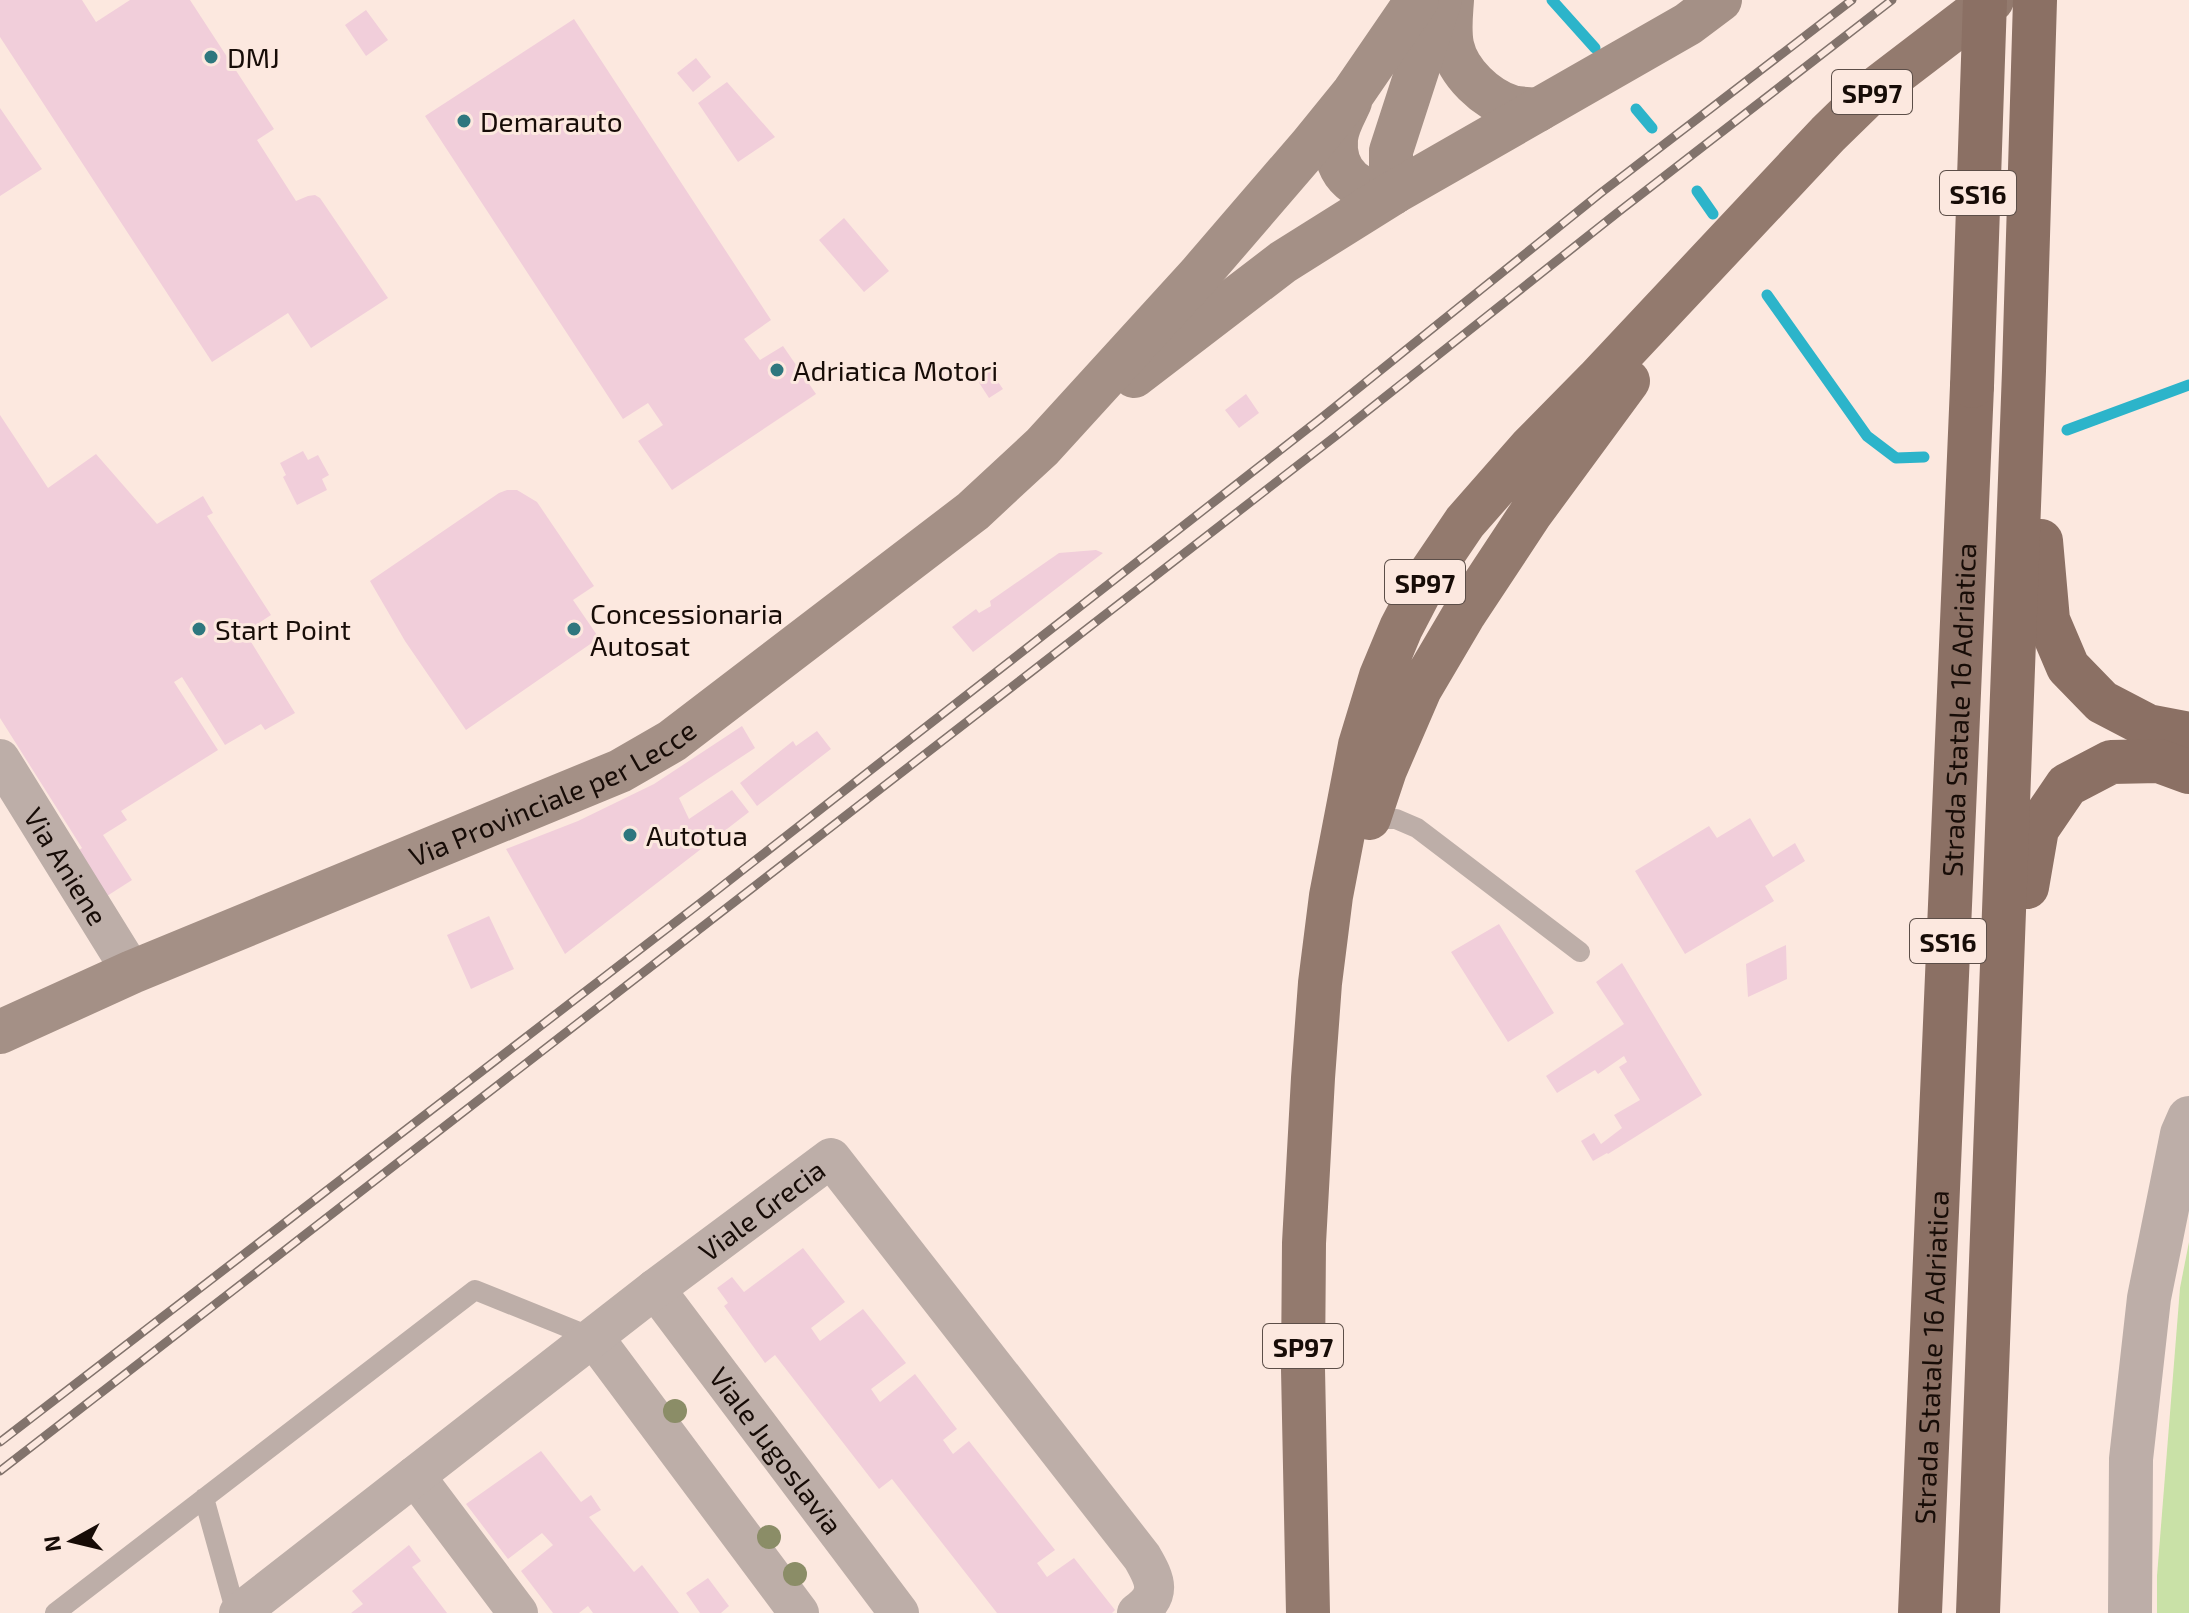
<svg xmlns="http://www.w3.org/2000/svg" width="2189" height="1613" font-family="'Exo 2',sans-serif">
  <rect width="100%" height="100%" fill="#fce8df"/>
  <path fill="#c9e1a7" d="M2189 1242V1613H2157V1576L2180 1288Z"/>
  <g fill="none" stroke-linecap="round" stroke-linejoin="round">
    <path stroke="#2cb4ca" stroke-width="11" d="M1552 0 1595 48
      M1636 109 1652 128
      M1697 191 1713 214
      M1767 295 1867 436 1896 458 1924 457
      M2067 430 2189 385"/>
  </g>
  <path fill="#f1ceda" d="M0 0H82L96 22 130 0H190L274 129 257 140 296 201 308 196 315 195 320 198 388 298 311 348 288 313 212 362 0 37Z
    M366 10 388 40 366 56 345 25Z
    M574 19 771 320 744 339 760 360 783 346 816 394 672 490 638 441 663 425 648 403 623 419 425 116Z
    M696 58 711 77 693 92 677 73Z
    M727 82 775 137 738 162 698 103Z
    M0 108 42 169 0 196Z
    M844 218 889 271 864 292 819 240Z
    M987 366 1003 389 989 398 974 375Z
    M1246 394 1259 413 1239 428 1225 410Z
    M0 415 48 488 96 454 157 524 203 496 213 513 207 516 271 615 244 633 245 639 248 637 295 713 265 730 261 724 225 745 182 677 174 682 218 750 121 811 127 820 103 835 132 880 107 896 79 850 82 848 0 718Z
    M303 451 308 460 318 455 329 475 322 479 327 490 297 505 283 477 286 475 280 463Z
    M507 490H517L537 502 594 586 573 600 599 638 466 730 405 641 370 581 499 493Z
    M1096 550 1103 553 973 652 952 627 976 609 979 613 991 606 990 601 1059 553Z
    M742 726 755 748 679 798 689 819 732 790 749 812 565 954 506 849 578 821 654 784Z
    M817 731 831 749 757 806 740 783 793 741 796 746Z
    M1750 818 1773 857 1795 843 1805 861 1765 886 1774 901 1685 954 1635 871 1709 826 1717 838Z
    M489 916 514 969 471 989 447 935Z
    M1499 924 1554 1013 1508 1042 1451 952Z
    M1786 945 1787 979 1748 997 1746 964Z
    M1622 963 1702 1095 1608 1154 1607 1153 1593 1161 1581 1141 1594 1133 1601 1144 1622 1128 1614 1115 1640 1100 1619 1067 1627 1062 1624 1056 1598 1074 1595 1070 1557 1093 1546 1076 1624 1024 1596 982Z
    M803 1248 845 1302 811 1328 820 1341 863 1309 906 1363 871 1389 880 1402 915 1374 957 1429 943 1440 953 1454 969 1441 1055 1550 1037 1563 1047 1577 1074 1558 1115 1610 1112 1613H997L892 1479 879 1489 775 1355 765 1363 724 1306 728 1303 717 1288 732 1277 744 1292Z
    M541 1451 581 1502 591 1495 601 1510 589 1517 634 1572 642 1565 679 1613H593L588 1606 579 1613H553L521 1571 553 1545 542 1533 508 1559 466 1504Z
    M409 1545 421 1561 412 1567 447 1613H351L363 1604 352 1591Z
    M708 1578 729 1606 721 1613H700L686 1593Z"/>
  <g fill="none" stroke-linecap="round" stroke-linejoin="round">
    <path stroke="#bdaea8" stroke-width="20" d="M1368 819H1396L1417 828 1580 952
      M204 1498 236 1613
      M55 1613 475 1290 594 1338"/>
    <g stroke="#bdaea8" stroke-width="40">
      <path id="s1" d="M0 759 132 972"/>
      <path id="s2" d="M655 1289 899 1613"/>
      <path d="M594 1338 799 1613"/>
      <path d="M415 1476 518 1613"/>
      <path id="s3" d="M239 1613 655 1289 831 1158 1142 1557C1156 1581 1162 1595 1137 1613"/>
    </g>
    <path stroke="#bdaea8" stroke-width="44" d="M2130 1613 2131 1459 2149 1298 2182 1134 2189 1118"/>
    <g stroke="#a49086" stroke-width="44">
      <path d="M1452 0C1451 15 1449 30 1452 45 1458 73 1486 99 1512 107 1520 109 1530 109 1538 110"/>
      <path d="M1350 102C1345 113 1337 126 1336 139 1333 175 1360 195 1393 193"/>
      <path d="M1393 193 1391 177V151L1440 0"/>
      <path d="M1134 376 1283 262 1393 193 1688 24 1720 0"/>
      <path id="s4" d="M0 1032 132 972 620 771 672 741 973 511 1042 447 1199 275 1311 145 1354 92 1417 0"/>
    </g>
    <path stroke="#937a6e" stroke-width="44" d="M1369 818 1385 770 1420 689 1463 616 1531 513 1628 381
      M1308 1613 1303 1369 1304 1243 1313 1078 1320 983 1331 896 1360 745 1381 676 1401 628 1427 578 1465 522 1530 448 1597 380 1828 134 1869 94 1992 0"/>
    <g stroke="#8b7064" stroke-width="44">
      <path d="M2041 541 2048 620 2068 667 2102 702 2148 726 2189 734"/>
      <path d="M2027 887 2037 829 2067 785 2111 762 2159 761 2189 772"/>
      <path id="s5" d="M1920 1613 1972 386"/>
      <path d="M1978 1613 2024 371 2035 0"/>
    </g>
    <defs>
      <path id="rail" d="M0 1442 712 894 1320 419 1602 192 1852 0
        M0 1471 1337 435 1617 213 1892 0"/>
    </defs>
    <use href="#rail" stroke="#82736c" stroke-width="9"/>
    <use href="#rail" stroke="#fce8df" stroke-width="6" stroke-dasharray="18" stroke-linecap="butt"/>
    <path stroke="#8b7064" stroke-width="44" d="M1972 386 1985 0"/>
  </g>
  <g fill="#8b8d67">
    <circle cx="675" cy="1411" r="12"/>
    <circle cx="769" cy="1537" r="12"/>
    <circle cx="795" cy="1574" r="12"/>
  </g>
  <g fill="#2e777e" stroke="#fce8df" stroke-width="3">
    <circle cx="211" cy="57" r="8"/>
    <circle cx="464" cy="121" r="8"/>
    <circle cx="777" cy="370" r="8"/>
    <circle cx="199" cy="629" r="8"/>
    <circle cx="574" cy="629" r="8"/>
    <circle cx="630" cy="835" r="8"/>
  </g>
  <g text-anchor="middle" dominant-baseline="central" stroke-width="6" stroke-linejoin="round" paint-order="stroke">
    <g fill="#fce8df" stroke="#5c4e48" stroke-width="2">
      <rect x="1832" y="70" width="80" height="44" rx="6"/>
      <rect x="1940" y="171" width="76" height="44" rx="6"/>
      <rect x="1385" y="560" width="80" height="44" rx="6"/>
      <rect x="1910" y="919" width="76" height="44" rx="6"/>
      <rect x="1263" y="1324" width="80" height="44" rx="6"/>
    </g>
    <g font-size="26" font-weight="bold" fill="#170c07">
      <text x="1872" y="92">SP97</text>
      <text x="1978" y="193">SS16</text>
      <text x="1425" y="582">SP97</text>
      <text x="1948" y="941">SS16</text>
      <text x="1303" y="1346">SP97</text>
    </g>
    <g font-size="28" fill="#170c07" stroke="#fce8df" text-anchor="start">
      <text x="227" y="57">DMJ</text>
      <text x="480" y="121">Demarauto</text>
      <text x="793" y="370">Adriatica Motori</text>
      <text x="590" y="613">Concessionaria<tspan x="590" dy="32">Autosat</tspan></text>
      <text x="215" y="629">Start Point</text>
      <text x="646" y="835">Autotua</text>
    </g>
    <g font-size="28" fill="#170c07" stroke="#fce8df">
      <text stroke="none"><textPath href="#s5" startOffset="904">Strada Statale 16 Adriatica</textPath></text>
      <text stroke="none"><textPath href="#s4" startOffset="602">Via Provinciale per Lecce</textPath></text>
      <text stroke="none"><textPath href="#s1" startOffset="126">Via Aniene</textPath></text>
      <text stroke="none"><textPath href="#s3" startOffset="660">Viale Grecia</textPath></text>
      <text stroke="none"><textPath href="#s5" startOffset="256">Strada Statale 16 Adriatica</textPath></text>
      <text stroke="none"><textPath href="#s2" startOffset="202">Viale Jugoslavia</textPath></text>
    </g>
  </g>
  <g transform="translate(72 1541) rotate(262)" stroke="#fce8df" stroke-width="6" paint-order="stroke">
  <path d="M0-6L14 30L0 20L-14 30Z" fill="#170c07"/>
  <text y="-12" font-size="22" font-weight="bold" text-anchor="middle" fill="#170c07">N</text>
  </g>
</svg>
